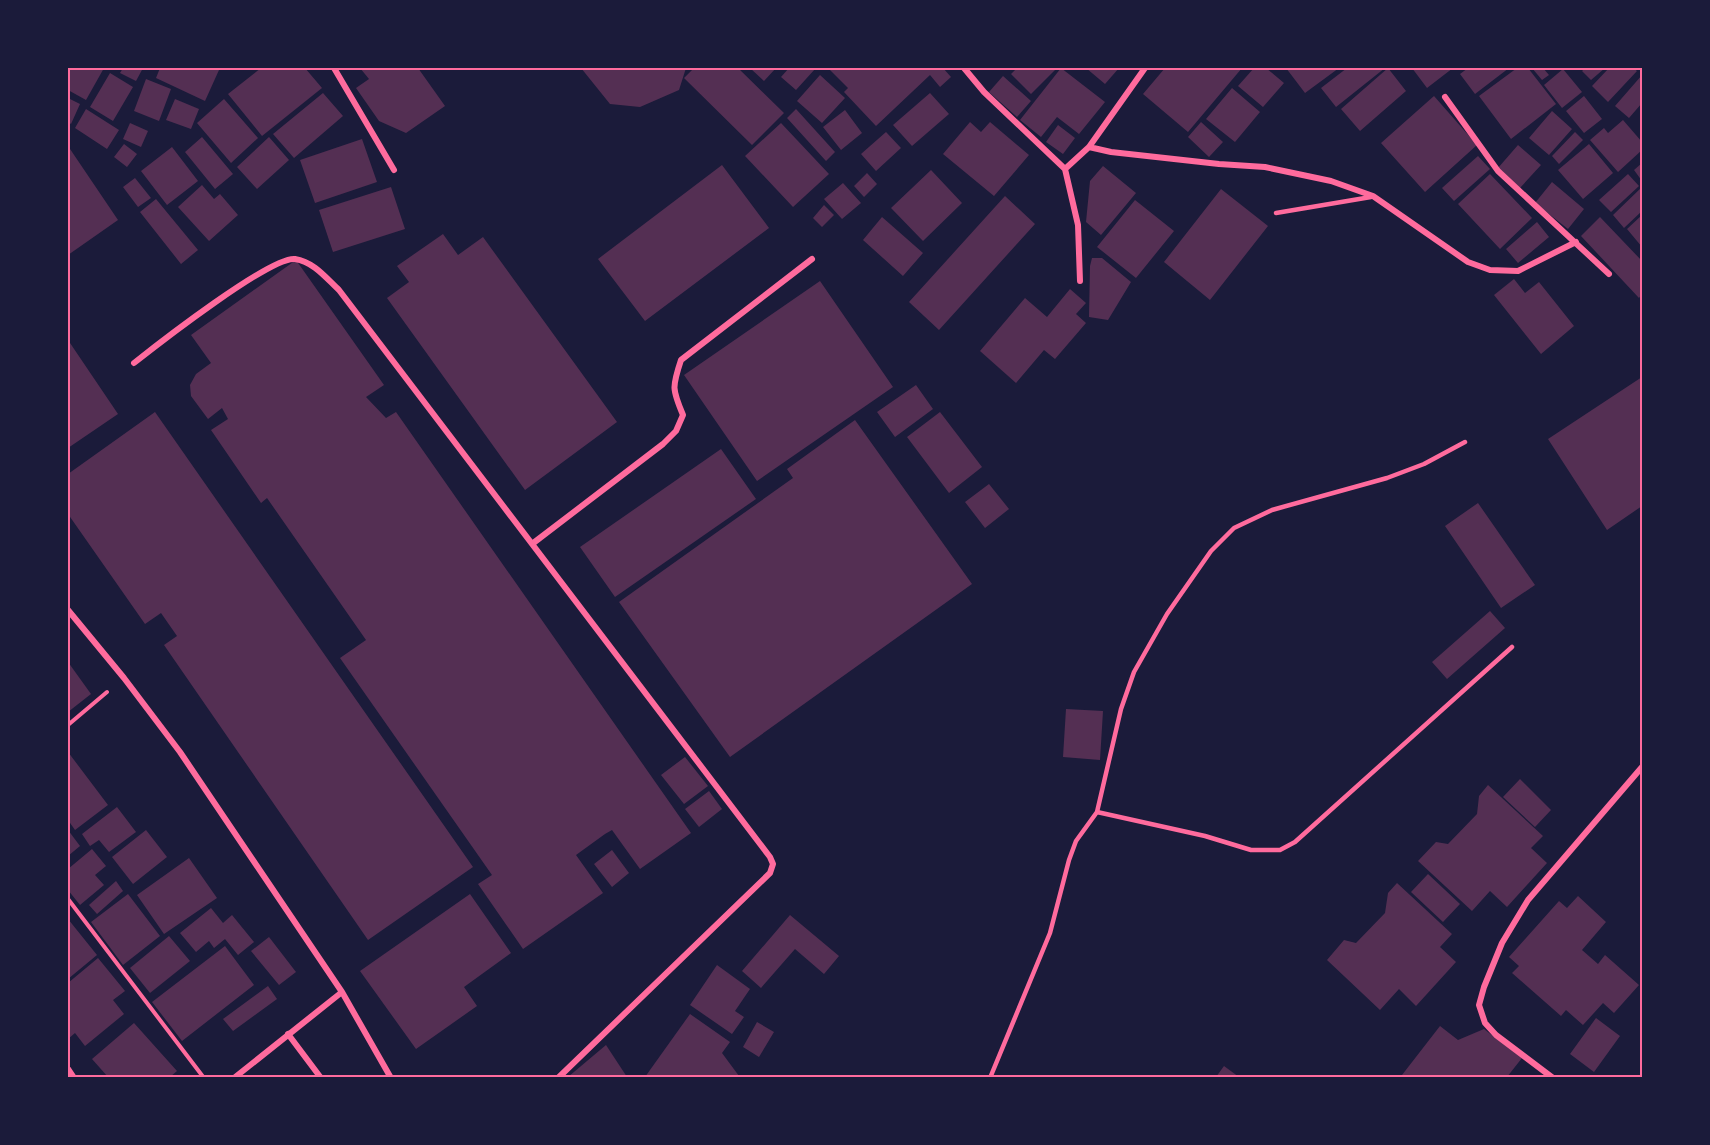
<svg xmlns="http://www.w3.org/2000/svg" width="1710" height="1145" font-family="Montserrat,sans-serif">
  <rect width="100%" height="100%" fill="#1b1b3a"/>
  <path fill="#542f53" d="M68 68H104L86 100 68 90Z
    M123 68H143L136 81 120 73Z
    M160 68H214L219 70 205 101 156 78Z
    M261 68H305L322 88 262 136 228 94Z
    M360 68H418L445 106 406 133 379 121 356 88 369 79Z
    M581 68H686L679 90 640 107 610 104Z
    M694 68H738L784 113 752 145 684 78Z
    M750 68H776L764 81Z
    M789 68H813L815 69 796 90 781 77Z
    M828 68H943L951 77 940 87 930 75 876 126 844 92 848 88Z
    M1017 68H1057L1031 94 1011 74Z
    M1061 68 1105 102 1079 134 1057 117 1041 137 1020 120Z
    M1086 68H1119L1105 84Z
    M1165 68H1242L1188 132 1143 94Z
    M1254 68H1266L1284 83 1263 107 1238 86Z
    M1286 68H1339L1305 93Z
    M1347 68H1385L1336 107 1321 88Z
    M1388 68 1406 91 1360 131 1341 109Z
    M1412 68H1453L1427 88Z
    M1468 68H1509L1475 94 1460 74Z
    M1517 68H1528L1556 104 1511 139 1479 96Z
    M1532 68H1543L1549 75 1542 80Z
    M1585 68H1605L1591 80 1582 71Z
    M1609 68H1633L1637 71 1608 102 1592 86Z
    M1563 69 1582 92 1562 108 1544 85Z
    M110 73 133 87 113 121 90 107Z
    M820 75 845 98 822 123 797 101Z
    M1642 75V103L1629 118 1615 106Z
    M1003 76 1031 101 1017 117 989 92Z
    M146 79 171 89 159 121 134 111Z
    M1232 88 1260 112 1235 142 1206 119Z
    M323 93 343 116 294 158 273 134Z
    M930 93 949 114 912 146 893 125Z
    M1434 96 1477 145 1425 192 1381 143Z
    M1584 96 1602 119 1584 133 1566 111Z
    M68 98 80 104 71 124 68 122Z
    M175 99 199 109 191 129 166 120Z
    M224 99 258 138 231 163 197 123Z
    M86 109 119 130 107 149 75 128Z
    M796 109 835 152 826 161 787 118Z
    M845 110 862 133 841 150 823 127Z
    M1552 111 1572 129 1549 155 1529 138Z
    M1623 120 1642 142V150L1618 172 1590 140 1604 128 1608 133Z
    M970 122 981 132 990 122 1029 155 994 196 943 154Z
    M1201 122 1223 142 1209 157 1188 137Z
    M130 123 148 131 141 147 123 139Z
    M781 123 829 174 793 207 745 156Z
    M1058 125 1075 138 1063 154 1046 142Z
    M886 132 901 148 876 171 861 154Z
    M1575 132 1583 140 1559 164 1552 156Z
    M202 137 233 174 215 189 185 152Z
    M269 137 289 160 257 189 237 167Z
    M362 139 377 182 315 203 300 160Z
    M124 144 137 154 127 167 114 157Z
    M1589 144 1613 173 1583 199 1558 170Z
    M1518 145 1541 165 1520 188 1498 168Z
    M68 146 118 220 68 255Z
    M172 147 198 181 167 205 141 171Z
    M1478 156 1490 169 1454 201 1442 188Z
    M1642 163V181L1634 170Z
    M722 165 769 228 645 321 598 259Z
    M1103 166 1136 193 1101 235 1086 222 1090 181Z
    M931 170 962 203 923 241 891 208Z
    M867 173 877 184 864 197 854 186Z
    M1490 174 1532 218 1500 249 1458 204Z
    M1628 174 1639 186 1611 212 1599 200Z
    M135 178 151 198 138 207 123 187Z
    M1552 182 1584 209 1568 229 1535 203Z
    M843 183 861 203 842 219 824 199Z
    M202 185 214 199 220 194 238 215 209 241 178 207Z
    M391 187 405 229 333 252 319 210Z
    M1642 187V211L1624 228 1613 215Z
    M1221 189 1268 226 1210 300 1164 262Z
    M1005 196 1035 224 939 330 909 302Z
    M156 199 198 250 181 264 140 212Z
    M1135 200 1174 231 1136 278 1097 247Z
    M824 205 834 215 822 227 813 218Z
    M1642 215V247L1627 229Z
    M882 217 923 253 903 276 863 240Z
    M1600 217 1642 261V294L1639 298 1581 236Z
    M1537 222 1549 237 1518 263 1506 249Z
    M443 234 458 255 483 237 617 422 525 490 387 298 409 282 397 266Z
    M1092 258H1102L1131 282 1108 320 1089 317 1090 266Z
    M296 260 384 385 366 397 386 418 396 412 691 833 640 869 612 830 605 834 576 855 603 893 523 949 478 884 492 875 340 658 366 640 267 498 261 503 211 430 228 419 222 408 208 419 191 396 190 385 196 374 211 363 191 335Z
    M1514 279 1525 293 1539 282 1574 326 1541 354 1494 295Z
    M820 281 893 387 757 481 684 375Z
    M1070 289 1086 303 1076 314 1086 323 1055 359 1044 350 1016 383 980 351 1025 298 1047 317Z
    M68 340 118 414 68 448Z
    M1642 377V506L1607 530 1548 439Z
    M916 385 933 409 895 437 877 412Z
    M155 412 473 867 368 940 164 645 177 636 161 613 145 624 68 514V474Z
    M940 412 982 467 949 493 907 437Z
    M855 420 972 584 730 757 619 602 793 478 787 469Z
    M721 449 756 499 615 597 580 547Z
    M989 484 1009 509 985 528 965 502Z
    M1478 503 1535 585 1501 608 1445 526Z
    M1490 611 1505 628 1447 679 1432 662Z
    M68 662 91 694 68 712Z
    M1066 709 1103 711 1100 760 1063 757Z
    M68 752 108 805 75 830 68 820Z
    M685 757 708 786 684 804 661 775Z
    M1520 779 1551 810 1535 827 1503 797Z
    M1488 785 1543 836 1531 848 1547 863 1507 907 1490 891 1472 911 1418 861 1436 842 1448 844 1477 814 1479 796Z
    M709 791 722 809 699 827 685 809Z
    M117 807 136 832 109 852 99 840 90 846 82 834Z
    M68 830 80 846 68 856Z
    M146 830 167 857 133 884 112 857Z
    M92 849 106 866 95 875 104 885 80 905 68 890V869Z
    M612 850 629 873 612 887 594 864Z
    M189 858 217 898 164 934 137 895Z
    M1428 874 1460 904 1443 922 1411 892Z
    M116 881 123 891 97 914 89 905Z
    M1397 883 1452 934 1440 947 1456 962 1416 1006 1399 989 1380 1010 1327 960 1344 940 1356 943 1385 913 1388 893Z
    M128 894 160 936 123 965 91 922Z
    M470 894 511 953 464 987 477 1006 416 1049 360 971Z
    M1578 896 1606 922 1582 950 1598 964 1605 955 1639 985 1614 1013 1603 1003 1583 1025 1566 1010 1561 1016 1512 973 1519 966 1509 957 1559 901 1567 908Z
    M211 908 223 923 232 915 254 942 238 955 225 939 214 948 209 941 196 952 180 933Z
    M790 915 839 956 824 974 795 949 761 988 742 971Z
    M68 919 97 955 68 979Z
    M169 936 190 961 150 993 130 968Z
    M269 937 296 972 279 985 251 951Z
    M225 946 254 985 182 1041 152 1002Z
    M98 958 125 991 113 1000 124 1014 85 1046 75 1033 68 1039V983Z
    M717 965 750 989 735 1011 744 1017 732 1034 690 1005Z
    M268 986 277 999 233 1031 223 1019Z
    M690 1014 730 1042 722 1053 739 1076 736 1077H645Z
    M1596 1018 1620 1036 1594 1072 1570 1054Z
    M757 1022 774 1032 759 1057 743 1047Z
    M134 1023 177 1071 170 1077H108L92 1059Z
    M1440 1026 1458 1040 1484 1029 1522 1058 1507 1077H1406L1402 1075Z
    M606 1045 627 1077H568Z
    M1224 1066 1239 1077H1216Z"/>
  <g fill="none" stroke-linecap="round" stroke-linejoin="round">
    <path stroke="#ff6b9d" stroke-width="4" d="M68 725 107 692
      M68 899 204 1078"/>
    <path stroke="#ff6b9d" stroke-width="4.5" d="M1276 213 1371 197
      M1097 812 1121 709 1134 672 1167 614 1211 551 1234 528 1272 510 1387 478 1424 464 1465 442
      M990 1078 1050 933 1069 860 1076 841 1097 812 1205 836 1251 850H1280L1295 842 1512 647"/>
    <path stroke="#ff6b9d" stroke-width="6" d="M334 68 394 170
      M964 68 984 92 1065 169
      M1445 97 1498 171 1609 274
      M1089 147 1111 152 1219 164 1265 167 1331 181 1373 196 1468 262 1490 270 1518 271 1576 242
      M1065 169 1089 147 1145 68
      M1065 169 1078 225 1080 281
      M134 363C158 344 271 256 295 259 314 262 326 278 339 290L770 857 773 864 770 873 558 1078
      M532 544 663 444 676 431 683 415C672 389 672 387 681 360L812 259
      M68 610 124 678 180 752 342 992 391 1078
      M288 1034 321 1078
      M68 1069 74 1078
      M234 1078 342 992
      M1553 1078 1496 1035 1485 1023 1479 1005 1484 987 1502 943 1528 900 1642 767"/>
  </g>
  <rect width="1710" height="1145" fill="none" stroke="#1b1b3a" stroke-width="138"/>
  <rect x="69" y="69" width="1572" height="1007" fill="none" stroke="#ff6b9d" stroke-width="2"/>
</svg>
